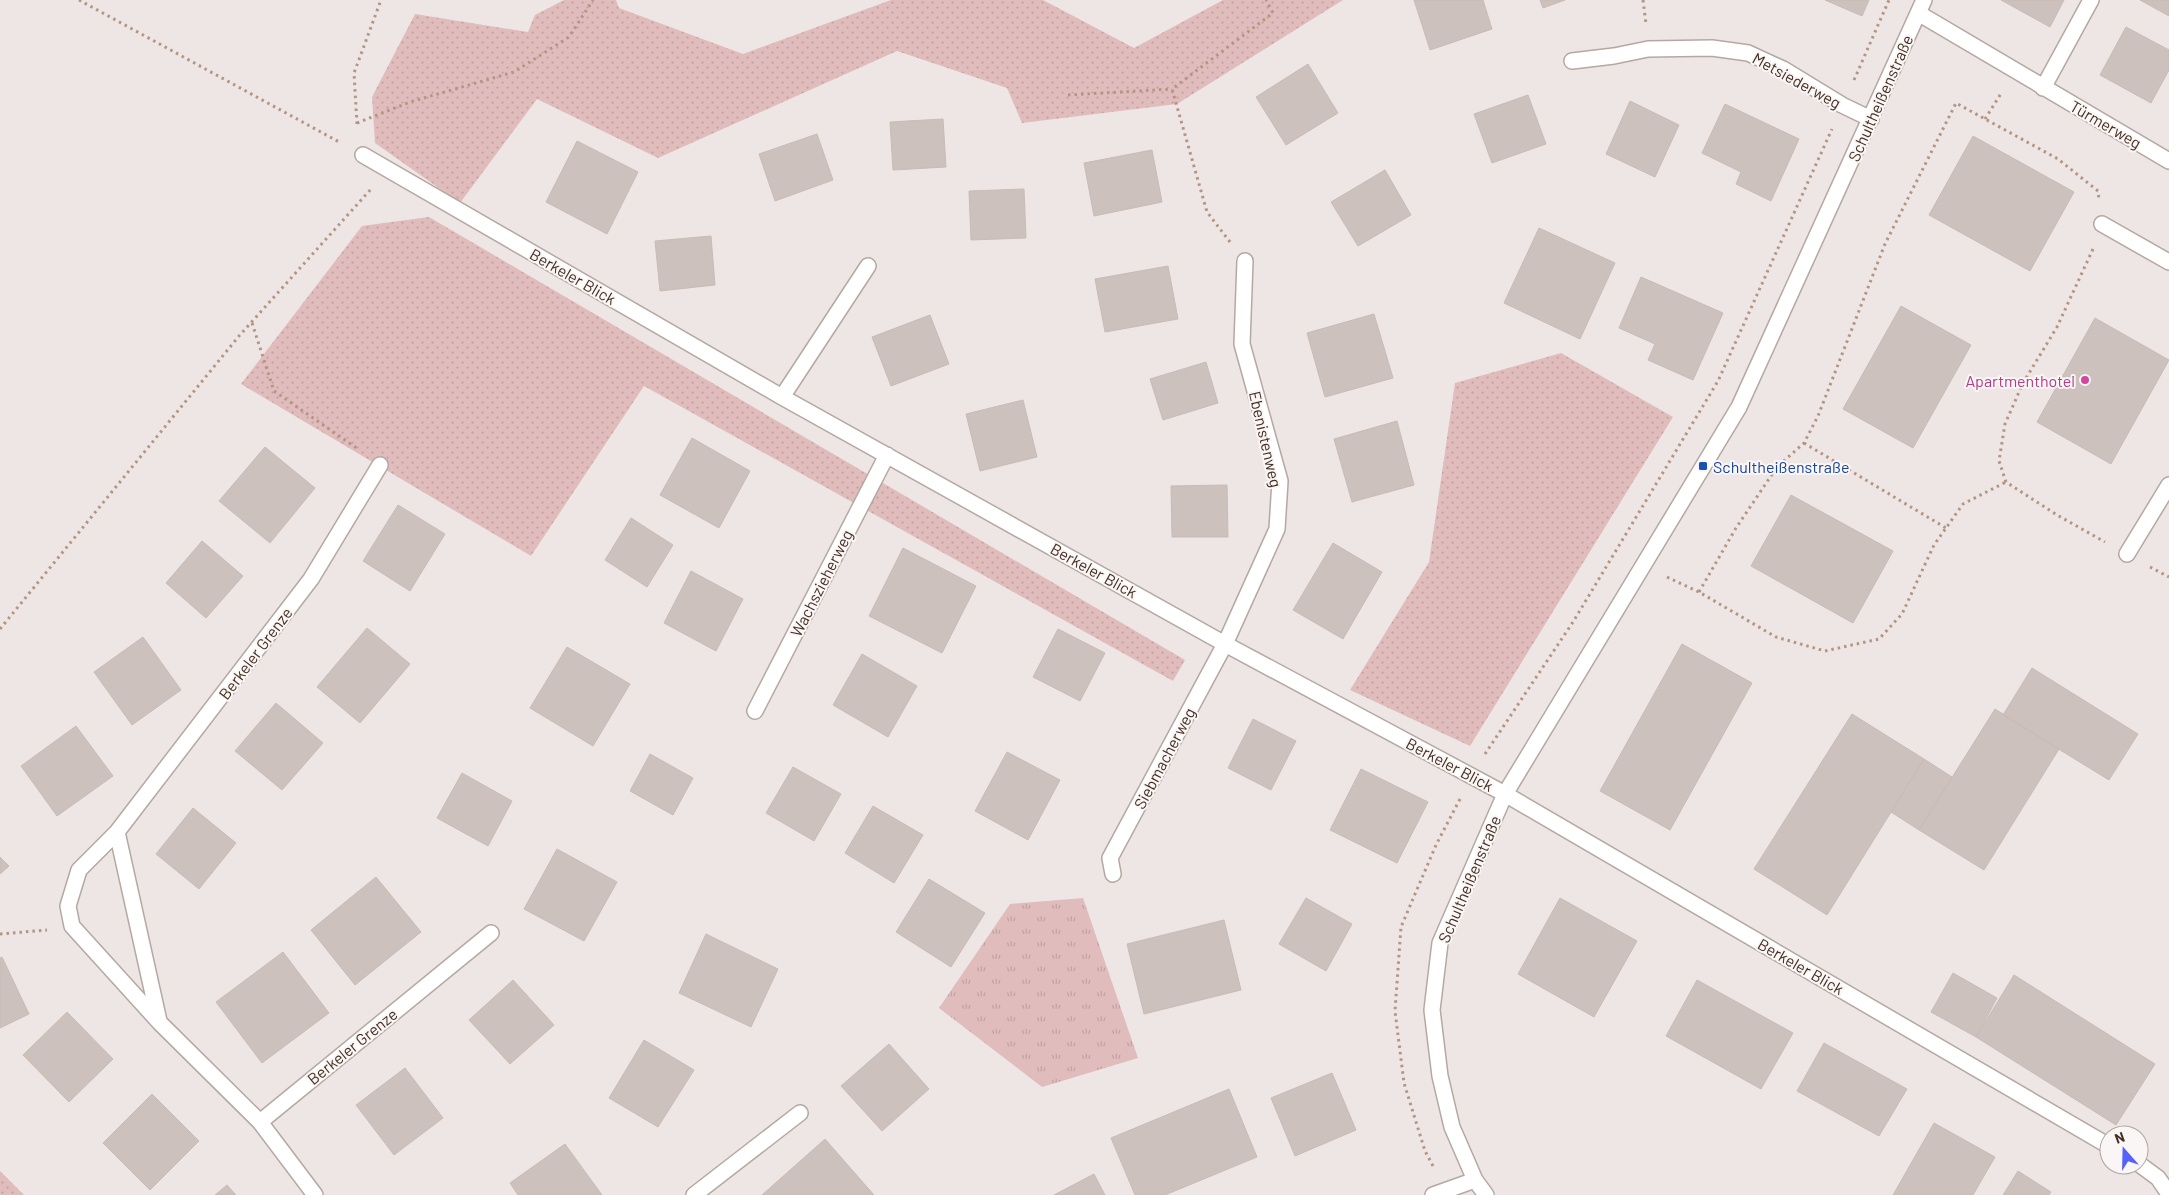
<svg xmlns="http://www.w3.org/2000/svg" width="2169" height="1195" font-family="Barlow,sans-serif">
  <defs>
    <pattern id="grass-tufts" width="24" height="20" patternUnits="userSpaceOnUse" patternTransform="scale(1.25)"><rect width="24" height="20" fill="#e1bcbd"/><path d="M3 7l-1-3M5 7V3M7 7l1-3M15 17l-1-3M17 17v-4M19 17l1-3" fill="none" stroke="#c2a2a2"/></pattern>
    <pattern id="park-dots" width="8" height="8" patternUnits="userSpaceOnUse" patternTransform="scale(1.25)"><rect width="8" height="8" fill="#e1bcbd"/><path d="M2 2h.1M6 6h.1" fill="none" stroke="#c2a2a2" stroke-width="1.8" stroke-linecap="round"/></pattern>
  </defs>
  <rect width="100%" height="100%" fill="#eee6e4"/>
  <path fill="url(#grass-tufts)" d="M1083 898 1138 1058 1042 1087 939 1008 1010 904Z"/>
  <path fill="url(#park-dots)" d="M564 0H616L619 8 743 54 891 0H1043L1134 48 1223 0H1343L1177 104 1022 123 1007 88 897 51 658 158 537 99 460 203 375 143 372 97 415 14 528 32 535 15Z
    M429 217 1185 660 1173 681 644 386 531 556 241 384 362 226Z
    M1561 353 1673 417 1470 746 1350 690 1429 562 1455 383Z
    M0 1171 24 1195H0Z"/>
  <path fill="#ccc1bc" stroke="#c9bbb6" d="M1414 0H1483L1492 29 1430 50Z
    M1540 0H1565L1543 8Z
    M1825 0H1869L1862 16Z
    M2001 0H2064L2050 27Z
    M2140 0H2169V16Z
    M2126 27 2169 50V70L2151 103 2100 75Z
    M1308 64 1338 113 1286 145 1256 97Z
    M1528 95 1546 144 1492 163 1474 114Z
    M1630 101 1679 125 1655 177 1606 154Z
    M1725 104 1799 139 1771 201 1736 184 1741 172 1702 153Z
    M943 119 946 167 893 170 890 122Z
    M817 134 833 180 775 201 759 154Z
    M1973 136 2074 192 2030 271 1929 215Z
    M577 141 638 172 607 234 546 202Z
    M1152 150 1162 202 1094 216 1084 163Z
    M1385 170 1411 215 1358 246 1331 202Z
    M1024 189 1026 238 971 240 969 191Z
    M1539 228 1615 263 1580 339 1504 303Z
    M711 236 715 285 660 291 655 241Z
    M1168 266 1178 319 1105 332 1095 279Z
    M1641 277 1723 313 1693 380 1648 360 1655 344 1619 328Z
    M1901 306 1971 345 1913 448 1843 409Z
    M1374 314 1393 378 1325 397 1307 333Z
    M930 315 949 364 891 386 872 337Z
    M2095 318 2169 360 2111 464 2037 422Z
    M1206 362 1218 403 1163 420 1150 379Z
    M1023 400 1037 457 980 471 966 414Z
    M1397 421 1414 485 1352 502 1334 439Z
    M692 438 750 471 719 528 660 495Z
    M265 447 315 488 270 543 219 501Z
    M1227 485 1228 537H1172L1171 486Z
    M1791 495 1893 551 1853 623 1751 566Z
    M398 505 445 534 410 591 363 561Z
    M631 518 673 545 647 587 605 560Z
    M202 541 243 576 206 618 166 583Z
    M1333 543 1382 572 1343 639 1293 610Z
    M903 548 976 586 942 653 869 616Z
    M691 571 743 599 716 651 664 623Z
    M367 628 410 664 360 723 317 687Z
    M1058 629 1105 653 1080 701 1033 677Z
    M143 637 181 690 132 725 94 672Z
    M1682 644 1752 683 1670 830 1600 791Z
    M567 647 630 684 593 746 530 708Z
    M862 654 917 686 888 737 833 705Z
    M2032 668 2138 734 2109 780 2003 715Z
    M276 703 323 743 282 790 235 751Z
    M1995 709 2059 749 1984 870 1919 830Z
    M1852 714 1924 759 1827 915 1754 869Z
    M1253 719 1296 741 1271 790 1228 768Z
    M76 726 113 776 57 816 21 766Z
    M1007 752 1060 780 1028 840 975 811Z
    M650 754 693 778 673 815 630 791Z
    M1924 759 1952 777 1919 830 1891 812Z
    M793 767 841 794 814 841 766 813Z
    M1361 769 1428 802 1397 863 1330 830Z
    M462 773 512 801 488 846 437 818Z
    M873 806 923 835 894 883 845 853Z
    M193 808 236 843 199 889 156 854Z
    M557 849 617 882 584 941 524 909Z
    M0 857 9 866 0 874Z
    M376 877 421 932 355 985 311 930Z
    M929 879 985 913 951 967 896 932Z
    M1306 898 1352 924 1326 971 1279 944Z
    M1560 898 1637 941 1594 1017 1518 974Z
    M1224 920 1241 990 1144 1014 1127 944Z
    M706 934 778 969 751 1027 679 993Z
    M283 952 329 1013 262 1063 216 1002Z
    M2 957 29 1014 0 1028V958Z
    M1953 973 1997 998 1976 1037 1931 1012Z
    M2014 975 2155 1064 2116 1125 1976 1037Z
    M513 980 554 1025 510 1064 469 1020Z
    M1697 980 1793 1033 1761 1089 1666 1036Z
    M67 1012 113 1059 69 1102 23 1055Z
    M644 1040 694 1070 658 1127 609 1098Z
    M1824 1043 1907 1089 1879 1136 1797 1091Z
    M889 1044 929 1089 882 1131 841 1086Z
    M405 1068 443 1118 394 1155 356 1105Z
    M1332 1073 1356 1130 1295 1156 1271 1098Z
    M1229 1089 1257 1157 1165 1195H1135L1111 1138Z
    M152 1094 199 1141 150 1190 103 1143Z
    M1934 1123 1995 1157 1973 1195H1893Z
    M825 1139 874 1195H762Z
    M565 1144 602 1195H518L510 1183Z
    M2018 1171 2051 1192 2049 1195H2003Z
    M1094 1174 1105 1195H1054Z
    M227 1185 236 1195H215Z"/>
  <g fill="none" stroke-linecap="round" stroke-linejoin="round">
    <defs>
      <path id="lane" d="M2102 224 2169 262
        M2127 554 2169 485"/>
      <path id="street" d="M1918 13 2169 161
        M1572 61 1614 56 1648 49 1712 48 1748 53 1783 69 1842 105 1871 119
        M2043 88 2091 0
        M363 155 782 397 1225 644 1505 794 2109 1146
        M782 397 868 266
        M755 711 887 455
        M117 832 159 1021
        M1113 874 1110 858 1225 644 1277 529 1280 481 1242 344 1245 261
        M260 1122 491 933
        M2139 1164 2158 1178 2169 1194
        M315 1195 260 1122 160 1023 72 926 68 906 79 870 117 832 311 579 380 465
        M694 1195 800 1113
        M1433 1195 1475 1180
        M1486 1195 1475 1180 1452 1127 1440 1076 1432 1010 1440 943 1505 794 1739 407 1924 0"/>
    </defs>
    <use href="#lane" stroke="#b4a8a2" stroke-width="18"/>
    <use href="#street" stroke="#b4a8a2" stroke-width="18"/>
    <path stroke="#b49582" stroke-width="3" stroke-dasharray="2.5 4" stroke-linecap="butt" d="M79 0 341 143
      M1643 0 1646 24
      M1854 80 1889 0
      M1068 95 1172 89
      M1985 119 2002 92
      M357 123 410 102 514 72 569 37 593 0
      M357 124 354 73 381 0
      M1230 242 1207 212 1172 89 1273 13 1266 0
      M2093 249 2057 327 2023 383 2005 424 1999 461 2006 482 2057 515 2105 542
      M252 323 274 391 358 449
      M1804 443 1946 528
      M2150 567 2169 577
      M1667 577 1699 592 1776 637 1825 651 1879 639 1902 614 1934 545 1963 504 2006 482
      M1699 592 1736 528 1777 467 1804 443 1818 416 1885 244 1956 103 2058 159 2098 191 2099 200
      M0 629 239 336 371 189
      M1485 754 1573 622 1718 381 1832 129
      M0 934 47 930
      M1433 1166 1425 1151 1404 1083 1395 1011 1401 927 1436 845 1460 799"/>
    <use href="#lane" stroke="#fff" stroke-width="15"/>
    <use href="#street" stroke="#fff" stroke-width="15"/>
  </g>
  <circle fill="#d1479c" stroke="#faf6f5" stroke-width="2" cx="2085" cy="380" r="5"/>
  <rect fill="#1a4fb4" stroke="#faf6f5" stroke-width="2" x="1698" y="461" width="10" height="10" rx="2.5"/>
  <g text-anchor="middle" dominant-baseline="central" stroke-width="4" stroke-linejoin="round" paint-order="stroke">
    <g font-size="16" fill="#422f22" stroke="#faf6f5">
      <text transform="translate(1797 80) rotate(29)">Metsiederweg</text>
      <text transform="translate(1880 98) rotate(-66)">Schultheißenstraße</text>
      <text transform="translate(2106 124) rotate(30)">Türmerweg</text>
      <text transform="translate(573 276) rotate(30)">Berkeler Blick</text>
      <text transform="translate(1266 439) rotate(77)">Ebenistenweg</text>
      <text transform="translate(1094 570) rotate(29)">Berkeler Blick</text>
      <text transform="translate(821 583) rotate(-63)">Wachszieherweg</text>
      <text transform="translate(255 653) rotate(-53)">Berkeler Grenze</text>
      <text transform="translate(1164 758) rotate(-62)">Siebmacherweg</text>
      <text transform="translate(1450 764) rotate(28)">Berkeler Blick</text>
      <text transform="translate(1469 879) rotate(-67)">Schultheißenstraße</text>
      <text transform="translate(1801 966) rotate(30)">Berkeler Blick</text>
      <text transform="translate(352 1046) rotate(-39)">Berkeler Grenze</text>
    </g>
    <g font-size="16" fill="#b23c85" stroke="#faf6f5" text-anchor="end">
      <text x="2075" y="380">Apartmenthotel</text>
    </g>
    <g font-size="16" fill="#164399" stroke="#faf6f5" text-anchor="start">
      <text x="1713" y="466">Schultheißenstraße</text>
    </g>
  </g>
  <g transform="translate(2124 1150) rotate(340)"><circle r="24" fill="#faf6f5" stroke="#b0a6a1"/>
  <path d="M0-4L9 19L0 12L-9 19Z" fill="#5561fb"/>
  <text y="-8" font-size="14" font-weight="bold" text-anchor="middle" fill="#422f22">N</text>
  </g>
</svg>
